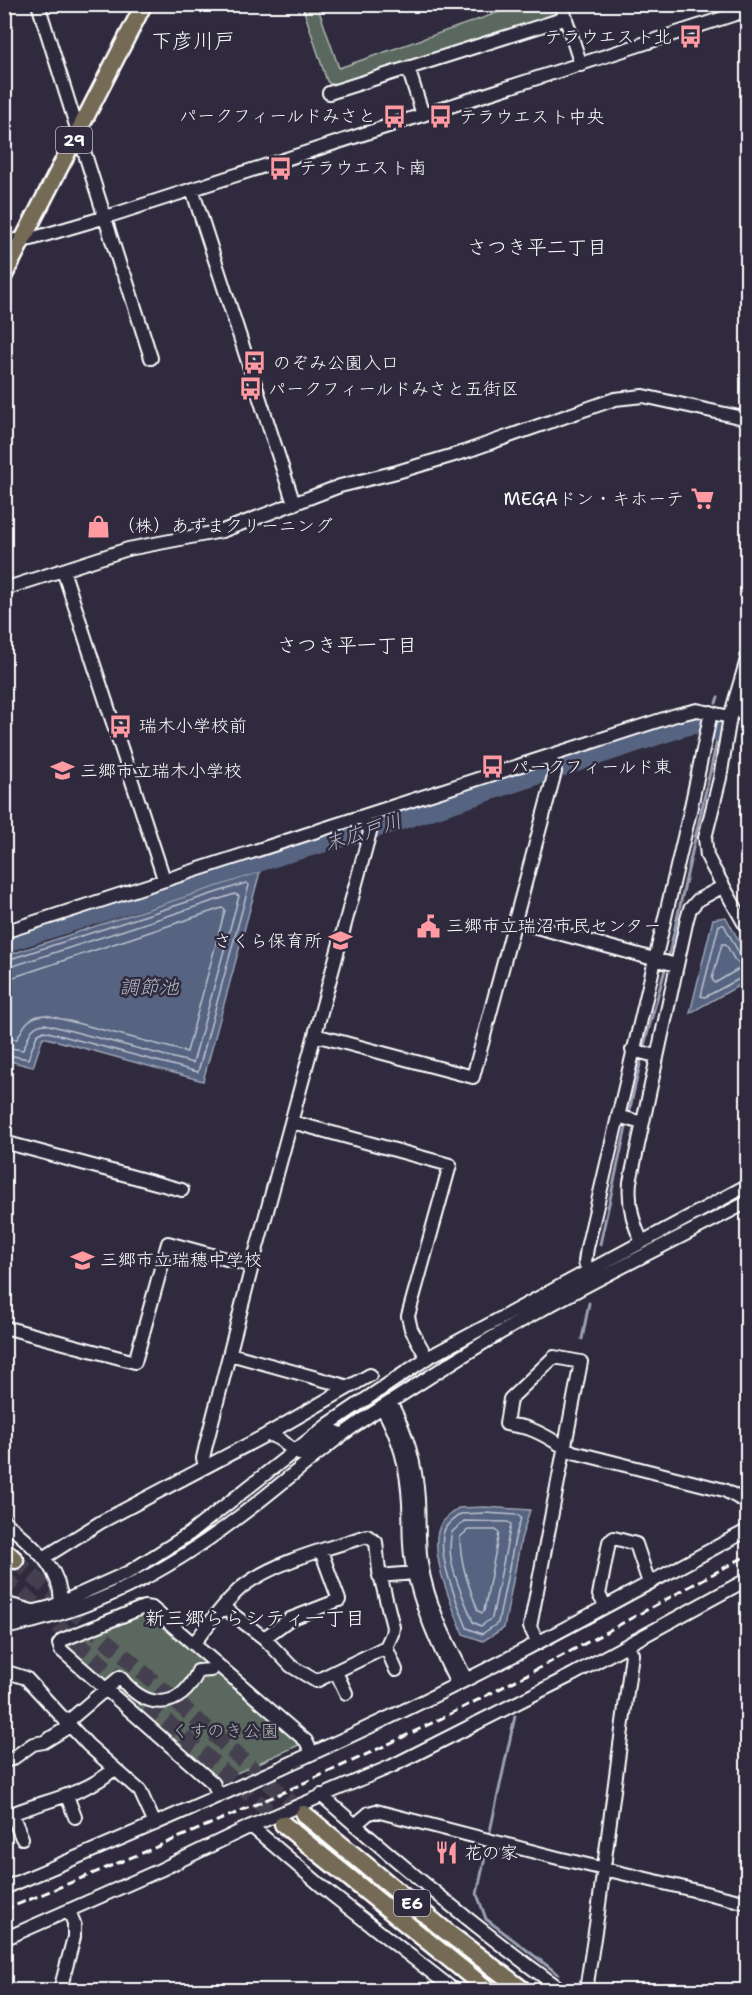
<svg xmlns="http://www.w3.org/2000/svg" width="752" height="1995" font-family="'Shantell Sans','Klee One',sans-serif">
  <rect width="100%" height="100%" fill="#2f2a3d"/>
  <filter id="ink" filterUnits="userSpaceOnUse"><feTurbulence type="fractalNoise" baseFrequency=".0167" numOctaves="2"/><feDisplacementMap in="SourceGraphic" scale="12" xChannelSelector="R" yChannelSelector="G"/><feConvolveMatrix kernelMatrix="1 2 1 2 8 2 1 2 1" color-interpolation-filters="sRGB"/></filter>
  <g filter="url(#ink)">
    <path fill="#5a685f" stroke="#acb4af" stroke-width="1.5" d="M302 5H317L339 68 520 5H554L558 15 332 86 327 81Z
      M144 1612 150 1613 299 1741V1745L219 1781 66 1647 67 1643Z"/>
    <path fill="#576481" stroke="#9aa2b3" stroke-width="1.5" d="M260 872 203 1081 43 1037 33 1067 5 1060V956Z
      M726 917 747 956V981L690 1013 713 919Z
      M485 1507 530 1510 521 1539 504 1628 483 1641 463 1634C454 1610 426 1549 441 1524 444 1518 452 1513 458 1508Z"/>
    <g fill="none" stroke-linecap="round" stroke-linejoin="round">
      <path stroke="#bcc1cd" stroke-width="1.5" d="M722 944H726L734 959 742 967 715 983 712 979Z
        M748 957 740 955 724 925H719L701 996 705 997 743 977 748 976
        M4 961 246 883 249 885 198 1072 44 1031 37 1035 28 1059 4 1054
        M4 969 235 894 239 896 193 1063 45 1024C29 1025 29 1038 23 1050L4 1047
        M4 978 14 977 222 908 225 910 187 1052 46 1015C29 1015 24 1025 17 1039L4 1038
        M485 1513 518 1515 521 1518 515 1538 498 1623 482 1634 467 1628C459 1607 433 1548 446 1527 449 1522 456 1518 460 1514Z
        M464 1521 508 1522 511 1524 492 1618 481 1626 473 1622C463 1595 444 1561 452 1532Z
        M468 1530H496L499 1533 484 1611 482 1613 478 1611C469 1586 460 1564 460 1537Z"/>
      <path stroke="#9aa2b3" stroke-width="3" d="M716 703 718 697
        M668 959 719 732
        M643 1049 666 966
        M628 1116 642 1056
        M600 1244 627 1123
        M582 1339 589 1303
        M489 1836 515 1716
        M488 1843 477 1894 486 1919 558 1974"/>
      <path stroke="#576481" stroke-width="20" d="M4 943 280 855 382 826 694 723 719 732"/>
      <path stroke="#443f50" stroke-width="16" stroke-dasharray="16 8" stroke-linecap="butt" d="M15 1560 304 1814
        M4 1578 283 1824"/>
      <defs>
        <path id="minor" d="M38 4 121 269 125 276 151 358
          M561 4 581 65
          M408 68 423 115
          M329 93 566 18
          M192 189 294 504
          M4 241 31 239 106 217 748 10
          M63 570 164 879
          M4 589 128 549 222 531 340 486 397 472 464 452 615 399 643 396 748 419
          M748 656 730 717 720 778 705 838 707 856 712 866 748 930
          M742 714 748 716
          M514 921 676 965
          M4 932 676 715 697 710 730 717
          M315 1035 473 1077 555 772 550 756
          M632 1050 656 1056
          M618 1116 642 1123
          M292 1122 450 1165 408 1316 411 1329 427 1358
          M4 1142 182 1190
          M642 1242C632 1222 628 1204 630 1182L687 919 690 909 698 900 722 887
          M252 1266 370 832 364 817
          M588 1271 585 1262 587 1248 689 816 711 712
          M4 1327 135 1362 168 1243 252 1266 206 1445 203 1458 205 1467
          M230 1354 349 1387
          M390 1402C407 1433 416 1464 418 1499 419 1520 418 1542 421 1563 427 1604 447 1642 466 1679
          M382 1407C400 1439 407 1466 409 1503 410 1525 408 1546 413 1568 421 1609 439 1646 457 1684
          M266 1435 370 1375
          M4 1521C31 1545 66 1569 60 1609
          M45 1557 101 1522 266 1435C281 1435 287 1448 299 1454L304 1453 337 1432
          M379 1576 414 1573
          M4 1603 32 1611
          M606 1606 599 1595 609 1542 614 1538 636 1544 649 1583
          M4 1619 51 1607 129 1572 189 1534 329 1424 427 1358 748 1185
          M4 1628C92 1611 165 1573 236 1519 286 1482 331 1439 384 1406 425 1380 465 1353 507 1329 585 1284 667 1244 748 1202
          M264 1638 290 1619 339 1600 321 1551
          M538 1643 530 1627 581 1362 554 1357 510 1399 506 1424C514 1426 523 1426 530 1429 545 1434 559 1445 573 1452L724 1490 748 1503
          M193 1644C209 1625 223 1603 242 1587 273 1562 329 1548 367 1536L376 1542 379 1571 393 1627 392 1634 386 1647 316 1681 291 1666 264 1638 223 1607
          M386 1647 396 1670
          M4 1671 26 1678 88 1745 140 1791 155 1824
          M336 1672 346 1693
          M66 1723 120 1677C145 1710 180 1712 198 1671L211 1670 216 1663
          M4 1761 12 1759 33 1744 44 1742 70 1726
          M219 1795 213 1783 61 1650 59 1644 62 1640 144 1607 152 1608 306 1741 312 1753
          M321 1795C398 1863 479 1931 562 1990
          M67 1796 75 1817
          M12 1814 22 1838
          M4 1817C40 1801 84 1796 114 1769
          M355 1825 369 1813 376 1811 558 1858 748 1903
          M251 1826 331 1894 454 1990
          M4 1888C133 1834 260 1779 386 1719 509 1661 628 1594 748 1530
          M4 1939 160 1870 251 1826 392 1766 572 1675 748 1579
          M60 1990 74 1937V1923L69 1911
          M586 1990 598 1912 632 1654 627 1645"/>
        <path id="major" d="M4 276 144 4"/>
        <path id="highway" d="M4 1550 15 1560
          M304 1814 448 1933 523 1990
          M283 1824 488 1990"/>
      </defs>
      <use href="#minor" stroke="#fff" stroke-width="16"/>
      <use href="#major" stroke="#fff" stroke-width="20"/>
      <use href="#highway" stroke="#fff" stroke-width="21"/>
      <use href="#minor" stroke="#2f2a3d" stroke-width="12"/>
      <use href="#major" stroke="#756b55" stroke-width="15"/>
      <use href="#highway" stroke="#756b55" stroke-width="16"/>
      <path stroke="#fff" stroke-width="3" stroke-dasharray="9 4.5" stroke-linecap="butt" d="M4 1910C155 1848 306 1786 452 1713 552 1663 649 1608 748 1555"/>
    </g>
  </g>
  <defs>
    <symbol id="bus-bare" viewBox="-9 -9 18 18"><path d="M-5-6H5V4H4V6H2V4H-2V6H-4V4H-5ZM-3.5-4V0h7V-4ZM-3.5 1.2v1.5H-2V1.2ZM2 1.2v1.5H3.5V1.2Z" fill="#ff9aa2" stroke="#2f2a3d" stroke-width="2.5" paint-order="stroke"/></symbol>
    <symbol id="supermarket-bare" viewBox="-9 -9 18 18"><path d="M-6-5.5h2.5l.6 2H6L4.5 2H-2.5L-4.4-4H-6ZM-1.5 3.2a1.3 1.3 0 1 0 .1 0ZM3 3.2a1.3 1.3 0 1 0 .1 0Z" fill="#ff9aa2" stroke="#2f2a3d" stroke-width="2.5" paint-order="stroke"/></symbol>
    <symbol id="shop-bare" viewBox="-9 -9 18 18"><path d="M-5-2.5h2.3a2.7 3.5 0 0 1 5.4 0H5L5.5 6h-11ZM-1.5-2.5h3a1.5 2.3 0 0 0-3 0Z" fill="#ff9aa2" stroke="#2f2a3d" stroke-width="2.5" paint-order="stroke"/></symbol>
    <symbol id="school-bare" viewBox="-9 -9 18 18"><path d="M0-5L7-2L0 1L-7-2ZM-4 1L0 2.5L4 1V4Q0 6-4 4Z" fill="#ff9aa2" stroke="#2f2a3d" stroke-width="2.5" paint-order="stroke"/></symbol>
    <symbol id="civic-bare" viewBox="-9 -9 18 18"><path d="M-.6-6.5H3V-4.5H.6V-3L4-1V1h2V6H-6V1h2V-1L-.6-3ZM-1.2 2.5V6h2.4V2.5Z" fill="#ff9aa2" stroke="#2f2a3d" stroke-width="2.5" paint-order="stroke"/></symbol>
    <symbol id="restaurant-bare" viewBox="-9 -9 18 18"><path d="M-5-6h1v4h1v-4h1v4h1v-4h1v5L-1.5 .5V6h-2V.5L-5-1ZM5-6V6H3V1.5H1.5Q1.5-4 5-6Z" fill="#ff9aa2" stroke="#2f2a3d" stroke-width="2.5" paint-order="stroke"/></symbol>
  </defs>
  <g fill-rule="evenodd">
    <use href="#bus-bare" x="674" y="20" width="33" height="33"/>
    <use href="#bus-bare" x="378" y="100" width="33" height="33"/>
    <use href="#bus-bare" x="424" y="100" width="33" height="33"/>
    <use href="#bus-bare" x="264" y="152" width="33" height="33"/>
    <use href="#bus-bare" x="238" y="346" width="33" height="33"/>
    <use href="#bus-bare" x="234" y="372" width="33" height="33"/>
    <use href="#supermarket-bare" x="686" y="482" width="33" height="33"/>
    <use href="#shop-bare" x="82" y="510" width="33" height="33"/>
    <use href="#bus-bare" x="104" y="710" width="33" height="33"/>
    <use href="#bus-bare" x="476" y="750" width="33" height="33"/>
    <use href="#school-bare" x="46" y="754" width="33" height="33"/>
    <use href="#civic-bare" x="412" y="910" width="33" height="33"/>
    <use href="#school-bare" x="324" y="924" width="33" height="33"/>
    <use href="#school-bare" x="66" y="1244" width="33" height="33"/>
    <use href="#restaurant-bare" x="430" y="1836" width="33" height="33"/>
  </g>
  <g text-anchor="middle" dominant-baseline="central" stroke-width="5" stroke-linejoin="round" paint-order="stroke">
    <g fill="#2f2a3d" stroke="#c1bfc5" stroke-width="1.5">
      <rect x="56" y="127" width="36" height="26" rx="4.5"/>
      <rect x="394" y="1890" width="36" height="26" rx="4.5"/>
    </g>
    <g font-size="16" font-weight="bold" fill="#fff">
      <text x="74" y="140">29</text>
      <text x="412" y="1903">E6</text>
    </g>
    <g font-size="18" fill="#fff" stroke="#2f2a3d" text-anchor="start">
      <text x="672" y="37" text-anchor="end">テラウエスト北</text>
      <text x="376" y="116" text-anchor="end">パークフィールドみさと</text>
      <text x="459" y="117">テラウエスト中央</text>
      <text x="299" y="168">テラウエスト南</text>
      <text x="273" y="363">のぞみ公園入口</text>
      <text x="268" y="389">パークフィールドみさと五街区</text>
      <text x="684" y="499" text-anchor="end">MEGAドン・キホーテ</text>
      <text x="117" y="526">（株）あずまクリーニング</text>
      <text x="139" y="726">瑞木小学校前</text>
      <text x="511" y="767">パークフィールド東</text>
      <text x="80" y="771">三郷市立瑞木小学校</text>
      <text x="446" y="926">三郷市立瑞沼市民センター</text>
      <text x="322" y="941" text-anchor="end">さくら保育所</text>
      <text x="100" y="1260">三郷市立瑞穂中学校</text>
      <text x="464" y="1853">花の家</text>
    </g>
    <g font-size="18" fill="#acb4af" stroke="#2f2a3d">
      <text x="225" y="1731">くすのき公園</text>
    </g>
    <g font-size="20" fill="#fff" stroke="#2f2a3d">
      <text x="537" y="247">さつき平二丁目</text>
      <text x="347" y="645">さつき平一丁目</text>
      <text x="255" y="1618">新三郷ららシティ一丁目</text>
    </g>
    <g font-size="20" font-style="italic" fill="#b3b9c6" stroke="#2f2a3d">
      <text transform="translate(363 832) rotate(-18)">末広戸川</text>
      <text x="149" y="987">調節池</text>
    </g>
    <g font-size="21" fill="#fff" stroke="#2f2a3d">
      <text x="193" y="41">下彦川戸</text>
    </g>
  </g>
  <rect width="752" height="1995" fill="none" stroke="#2f2a3d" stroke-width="24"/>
  <rect x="12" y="12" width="728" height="1971" fill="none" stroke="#fff" stroke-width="2" filter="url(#ink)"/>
</svg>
